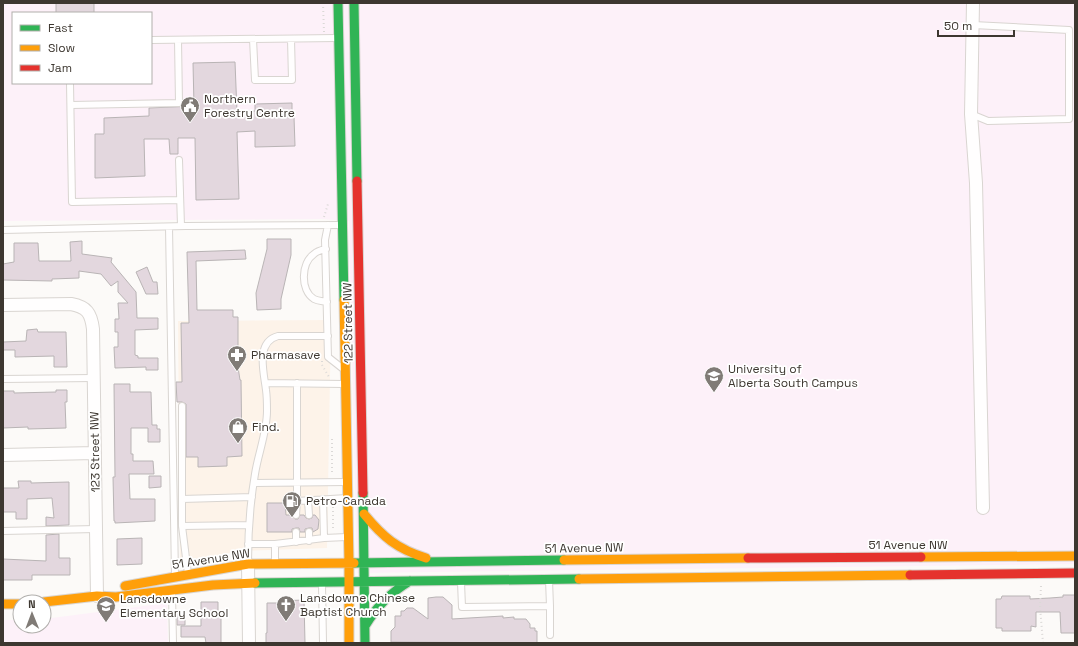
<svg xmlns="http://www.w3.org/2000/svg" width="1078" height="646" font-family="'Space Grotesk',sans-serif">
  <rect width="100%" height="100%" fill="#fcfaf8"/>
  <path fill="#fdf3e9" d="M331 320 327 548 238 551 180 564 178 321Z"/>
  <path fill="#fdf1f9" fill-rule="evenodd" d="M3 3H1075V564L357 573 349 221 321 219 3 221ZM13 13H151V83H13Z
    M167 603 168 643H3V620H20V626H44V619Z"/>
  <path fill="#e3d7de" stroke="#b9b4b5" d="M56 3H94V13H56Z
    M235 62 237 112 255 111V104L292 103V117H294L295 146 255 147V131L237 132 239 199 196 200 195 138H178V154H170L169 139H144L145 176 95 178V134H104V118L149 116V108L194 106 193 63Z
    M267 239H291V255L281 299V309L257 310 256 293 267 249Z
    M82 241V254L112 258 111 262 136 292 137 318H158V329L135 330V355L138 356V358H158V370H146V367L115 368 114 347H118V332H115V319H119L118 303H128L118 292V281L111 286 101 274 79 271V278L52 279V281L3 280V264L14 262V243H38L39 261H71L70 242Z
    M245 250 246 259 196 261 197 310H233V317H238V367L240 380H241L242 456 227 457V466L198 467V457H186V404L182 402H177L176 382H182L181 323H189L187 252Z
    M147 267 153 282H157L158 294H146L136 272Z
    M37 329 38 332H66L67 367H54V356L15 357V350H3V342L26 341 27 330Z
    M114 384H130V392H151L152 425H157V429H160V442H148V428H131V454H133V461H153L154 474H129L130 499H155V521L115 523V521H114L113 477H115Z
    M56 390H67V402H65L66 428 28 429V427L3 428V391H14V393L56 392Z
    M149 476H161V487L149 488Z
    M18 481H31V483L69 482V525L46 526V517L54 518 52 498 27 499V519H16V512H3V488H19Z
    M267 503H285L286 515H292L295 519H298L300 515H304L306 518 309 519 312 518 313 515H315L319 520 318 529 313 532 312 528H309L305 529V532H300L299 528H296L292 529V532H267Z
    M59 534V558H70V575H32V580H3V559L46 561V535Z
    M142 538V564L117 565V539Z
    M1063 595H1075V633H1061L1060 612H1036V627L1031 626V631H1002V628H996V599H1001L1002 596H1030V599L1050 598 1063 597Z
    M436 597H443L452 605V619L503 616V618L514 617V619H526L530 624V628H535V631H537V643L391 642V631L395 627V616H401V611H404L407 608H413L428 619V598Z
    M304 600 305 643H266V633H267V603H278V601Z
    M201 602H218V611H221V643H206L205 637H181V626H201Z
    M177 612H185V625H177Z"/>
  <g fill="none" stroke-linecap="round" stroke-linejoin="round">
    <defs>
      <path id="lane" d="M253 39 255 80H292L291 39
        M151 40 337 38
        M70 83 72 202 180 200
        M71 105 179 103 178 40
        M971 114 988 121 1069 119V30L973 25
        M179 160 181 226
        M328 225 325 240 328 357 342 368
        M169 227 175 576
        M3 230 186 226 341 225
        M326 249C321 250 317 251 314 254 301 263 300 290 314 299 318 301 323 301 327 302
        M3 379 93 378
        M265 383 344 384
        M182 406V526L188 574
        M254 483 346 482
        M182 499 252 497
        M323 499 324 538
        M308 500 309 515
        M297 501V383
        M296 515 297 501 347 498
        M182 526 249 525
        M3 531 96 529
        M309 541V532
        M296 542V532
        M248 544H275V562
        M275 544 324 538 347 537
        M248 562C248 533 250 503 255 474 258 454 267 432 267 411 267 404 267 397 266 390 264 373 255 342 278 336H328
        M461 582 462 607 550 606 549 580
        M322 584 323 643
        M172 592 173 643
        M550 606V635"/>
      <path id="street" d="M973 3 971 114 976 183 983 508
        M3 305 71 304C87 307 91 313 93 329L97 596
        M3 455 95 453
        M248 564 249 643"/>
      <path id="fast" d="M338 3 344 300
        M354 3 357 181
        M363 493 365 643
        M354 563 564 560
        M255 583 579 579
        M365 626C377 606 390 593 410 581"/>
      <path id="slow" d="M344 300 349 563V643
        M364 514C383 537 397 549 426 558
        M921 557 1075 556
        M564 560 748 558
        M579 579 910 575
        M125 586 248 564 354 563
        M44 602 97 596 116 597 213 585 255 583
        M3 604H20"/>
      <path id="jam" d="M357 181 363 493
        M748 558 921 557
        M910 575 1075 573"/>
    </defs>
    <use href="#lane" stroke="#d9d5d1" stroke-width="8"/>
    <use href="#street" stroke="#d9d5d1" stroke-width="14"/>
    <use href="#fast" stroke="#d9d5d1" stroke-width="11"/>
    <use href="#slow" stroke="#d9d5d1" stroke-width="11"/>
    <use href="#jam" stroke="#d9d5d1" stroke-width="11"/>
    <path stroke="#dbd9d7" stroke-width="2" stroke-dasharray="1 3" stroke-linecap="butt" d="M323 3 324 32
      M324 217 328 204
      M322 361V365L329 377
      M332 439V474
      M333 507V530
      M1041 586 1040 607 1043 643
      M334 594 335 604"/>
    <use href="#lane" stroke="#fffefe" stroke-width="6"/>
    <use href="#street" stroke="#fffefe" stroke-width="12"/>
    <use href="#fast" stroke="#30b455" stroke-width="9"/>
    <use href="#slow" stroke="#ff9f0a" stroke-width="9"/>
    <use href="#jam" stroke="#e5322d" stroke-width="9"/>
  </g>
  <defs>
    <symbol id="civic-pin" viewBox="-11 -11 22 30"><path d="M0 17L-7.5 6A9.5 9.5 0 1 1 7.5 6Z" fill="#807b76" stroke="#fff"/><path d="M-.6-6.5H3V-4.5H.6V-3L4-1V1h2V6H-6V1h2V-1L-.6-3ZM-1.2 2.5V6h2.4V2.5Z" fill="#fff"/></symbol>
    <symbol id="pharmacy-pin" viewBox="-11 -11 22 30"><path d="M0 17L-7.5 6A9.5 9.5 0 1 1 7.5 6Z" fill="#807b76" stroke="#fff"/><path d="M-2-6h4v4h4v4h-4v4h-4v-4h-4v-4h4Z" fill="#fff"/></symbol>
    <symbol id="university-pin" viewBox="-11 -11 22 30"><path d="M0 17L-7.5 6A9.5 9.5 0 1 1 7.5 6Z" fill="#807b76" stroke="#fff"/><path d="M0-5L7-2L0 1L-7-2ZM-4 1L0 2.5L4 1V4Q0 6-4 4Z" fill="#fff"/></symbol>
    <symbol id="shop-pin" viewBox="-11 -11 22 30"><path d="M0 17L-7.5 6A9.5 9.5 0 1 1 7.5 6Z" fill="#807b76" stroke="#fff"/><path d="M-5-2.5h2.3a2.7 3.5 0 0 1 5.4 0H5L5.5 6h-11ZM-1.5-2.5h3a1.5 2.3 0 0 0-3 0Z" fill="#fff"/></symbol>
    <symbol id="fuel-pin" viewBox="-11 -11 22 30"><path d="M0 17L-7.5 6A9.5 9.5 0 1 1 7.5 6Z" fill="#807b76" stroke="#fff"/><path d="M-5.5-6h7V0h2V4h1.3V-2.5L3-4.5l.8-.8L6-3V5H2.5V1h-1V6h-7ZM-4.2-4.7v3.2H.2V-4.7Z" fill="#fff"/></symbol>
    <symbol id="church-pin" viewBox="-11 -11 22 30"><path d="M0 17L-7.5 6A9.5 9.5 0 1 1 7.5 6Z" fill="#807b76" stroke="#fff"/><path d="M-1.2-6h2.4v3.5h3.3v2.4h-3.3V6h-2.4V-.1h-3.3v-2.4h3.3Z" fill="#fff"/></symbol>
    <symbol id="school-pin" viewBox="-11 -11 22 30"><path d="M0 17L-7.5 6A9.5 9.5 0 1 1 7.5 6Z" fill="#807b76" stroke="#fff"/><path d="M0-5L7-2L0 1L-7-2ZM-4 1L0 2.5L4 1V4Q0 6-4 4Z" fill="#fff"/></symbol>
  </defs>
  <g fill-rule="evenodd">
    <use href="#civic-pin" x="179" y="95" width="22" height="30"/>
    <use href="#pharmacy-pin" x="226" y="344" width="22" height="30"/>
    <use href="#university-pin" x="703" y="365" width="22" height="30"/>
    <use href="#shop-pin" x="227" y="416" width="22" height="30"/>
    <use href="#fuel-pin" x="281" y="490" width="22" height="30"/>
    <use href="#church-pin" x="275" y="594" width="22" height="30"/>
    <use href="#school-pin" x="95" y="595" width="22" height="30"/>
  </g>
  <g text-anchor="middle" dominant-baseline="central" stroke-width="3.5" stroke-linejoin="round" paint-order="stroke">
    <g font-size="12" fill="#3d3730" stroke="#fff" text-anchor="start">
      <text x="204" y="99">Northern<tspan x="204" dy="14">Forestry Centre</tspan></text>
      <text x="251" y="355">Pharmasave</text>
      <text x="728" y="369">University of<tspan x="728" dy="14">Alberta South Campus</tspan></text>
      <text x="252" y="427">Find.</text>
      <text x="306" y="501">Petro-Canada</text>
      <text x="300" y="598">Lansdowne Chinese<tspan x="300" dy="14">Baptist Church</tspan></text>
      <text x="120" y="599">Lansdowne<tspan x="120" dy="14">Elementary School</tspan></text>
    </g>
    <g font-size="12" fill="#3d3730" stroke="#fff">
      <text transform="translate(348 323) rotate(-91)">122 Street NW</text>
      <text transform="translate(95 452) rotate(-91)">123 Street NW</text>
      <text x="908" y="545">51 Avenue NW</text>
      <text transform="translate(584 548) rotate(-1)">51 Avenue NW</text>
      <text transform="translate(211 559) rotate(-9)">51 Avenue NW</text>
    </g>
  </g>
  <rect width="1078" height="646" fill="none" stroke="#3d3730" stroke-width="8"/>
  <rect x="12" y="12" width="140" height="72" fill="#ffffff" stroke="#b1afac"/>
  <rect x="20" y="25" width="20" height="6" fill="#30b455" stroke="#b1afac"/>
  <text x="48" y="32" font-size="12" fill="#3d3730">Fast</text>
  <rect x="20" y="45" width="20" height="6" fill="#ff9f0a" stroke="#b1afac"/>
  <text x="48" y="52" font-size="12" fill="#3d3730">Slow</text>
  <rect x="20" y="65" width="20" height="6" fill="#e5322d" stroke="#b1afac"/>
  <text x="48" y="72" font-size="12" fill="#3d3730">Jam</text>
  <g transform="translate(32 614) rotate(359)"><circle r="19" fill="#ffffff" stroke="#b1afac"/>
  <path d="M0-3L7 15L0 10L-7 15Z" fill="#807b76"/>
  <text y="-6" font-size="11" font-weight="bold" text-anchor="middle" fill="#3d3730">N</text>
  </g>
  <path d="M938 30v6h76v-6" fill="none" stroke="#3d3730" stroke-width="2"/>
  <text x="944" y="30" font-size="12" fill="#3d3730" stroke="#ffffff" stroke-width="3" paint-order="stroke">50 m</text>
</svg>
